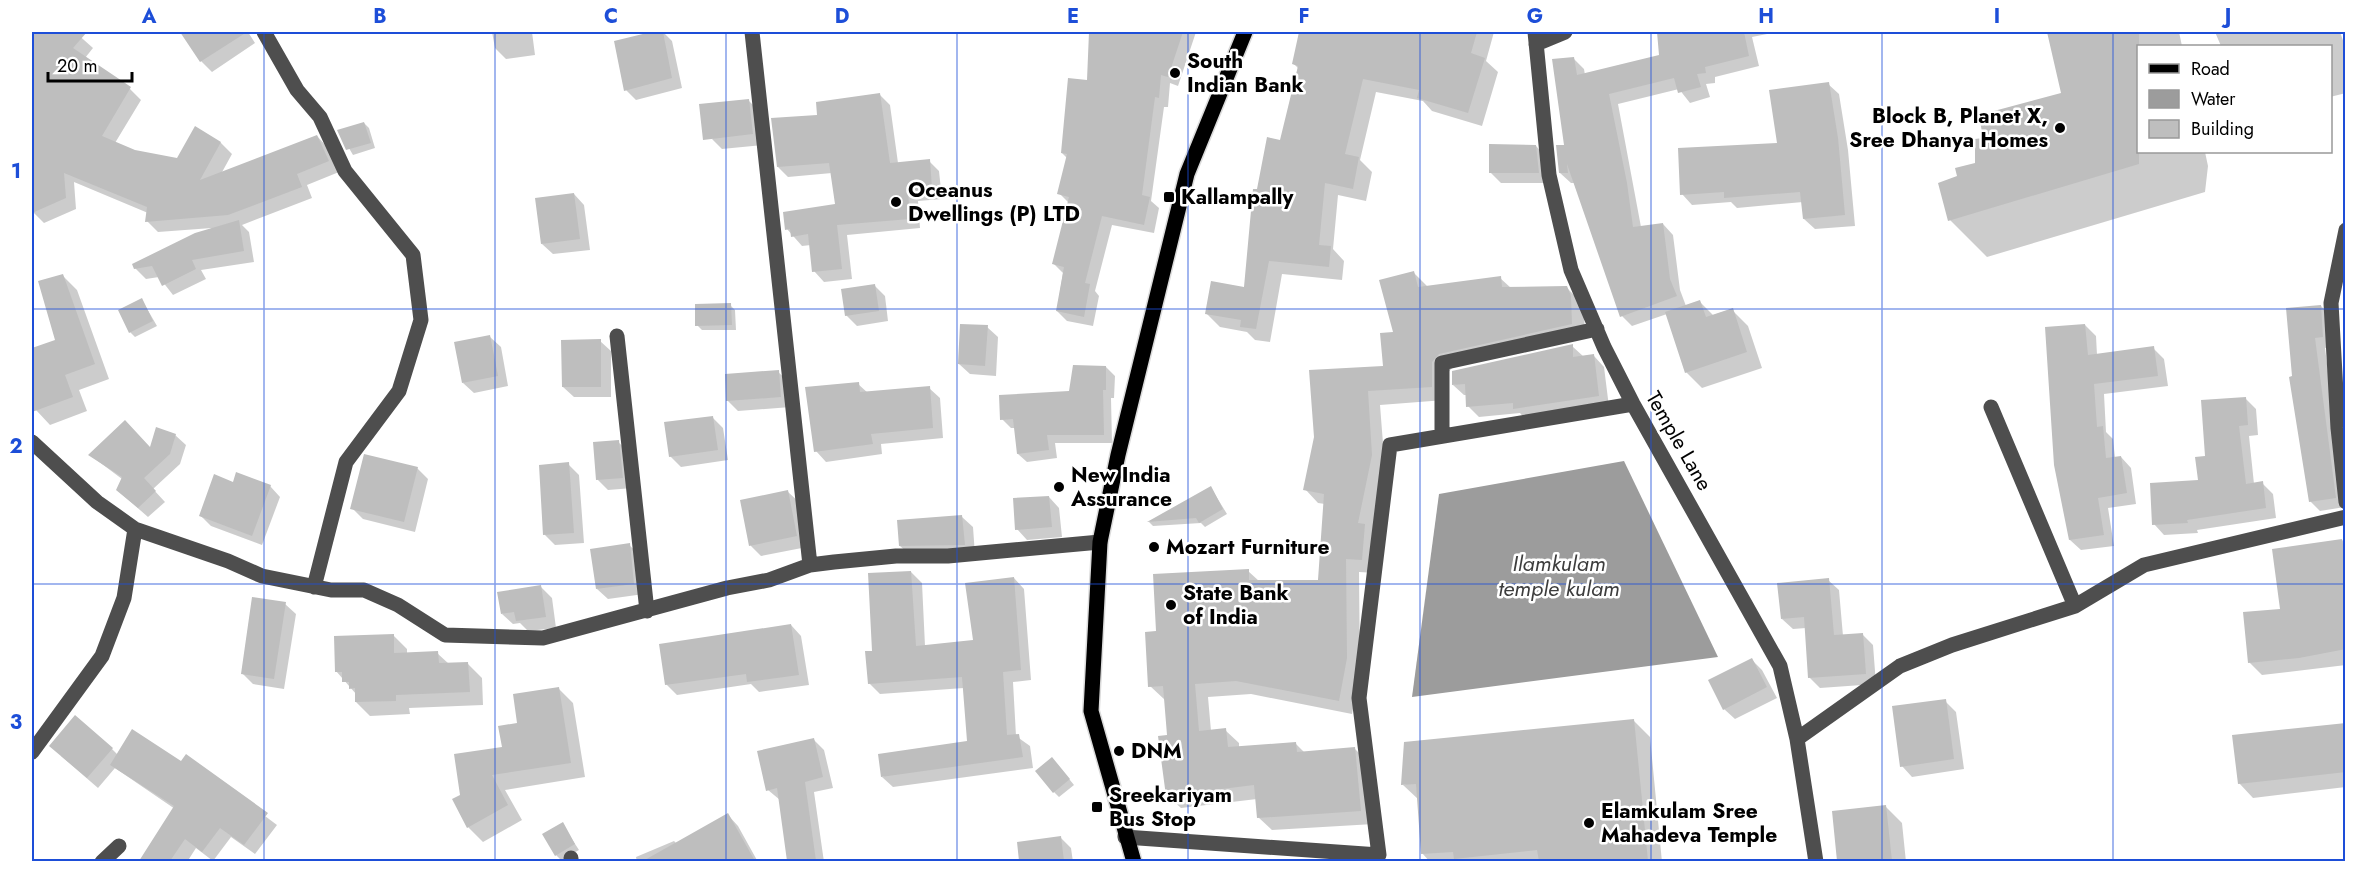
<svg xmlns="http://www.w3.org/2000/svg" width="2377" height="893" font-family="Jost,sans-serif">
  <rect width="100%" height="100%" fill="#fff"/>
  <path fill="#9c9c9c" d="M1624 461 1718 657 1412 697 1439 494Z"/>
  <path fill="#0003" d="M32 32H75L93 48 85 58 130 89 141 100 115 143 135 151 177 160 195 128 221 143 232 154 221 174 317 136 328 148 339 172 307 185 312 198 242 225 249 232 254 262 201 270 206 279 173 295 159 277 146 279 135 268 212 228 158 232 147 221 148 213 74 182 76 209 44 223 33 212 32 45 34 38 32 40Z
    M182 32H248L255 43 212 72 201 61Z
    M492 32H532L535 55 506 59 495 48Z
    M657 32H663L672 41 682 88 636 100 626 90 616 42Z
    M1090 32H1196L1178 86 1170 83 1168 107H1164L1151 201 1159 208 1154 233 1112 225 1095 291 1099 296 1093 326 1067 321 1057 311 1063 273 1053 263 1069 203 1059 193 1067 158 1062 153 1089 82Z
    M1300 32H1494L1486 61 1498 72 1482 126 1432 111 1423 101 1376 92 1360 160 1372 172 1366 201 1338 195 1333 249 1344 261 1342 280 1282 274 1270 342 1255 340 1247 332 1220 327 1206 313 1245 289 1258 191 1281 142 1299 69 1294 64Z
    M1659 32H1777L1752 37 1759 66 1715 77V83L1706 84 1710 97 1690 103 1679 89 1618 104 1641 227 1663 224 1673 235 1680 290 1686 306 1700 302 1714 316 1732 310 1748 326 1762 368 1702 388 1686 372 1667 314 1632 326 1622 316 1576 183H1571L1560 173 1566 147 1573 58 1584 69 1585 75 1661 56Z
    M2049 32H2179L2182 46H2138V152H2205L2208 166 2205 192 1987 257 1950 220 1959 177 1977 164 1985 139 2063 94Z
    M2215 32H2340L2346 49V93L2330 97V46H2221Z
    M1828 84 1839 94 1848 150 1855 226 1815 229 1804 219 1803 202 1737 208 1731 202 1692 205 1682 194 1779 144Z
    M880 95 890 105 898 163 929 161 939 171 942 199 918 201 920 228 847 235 852 279 824 282 814 271 811 245 802 246 787 229 836 206 832 173 788 177 778 167 819 116Z
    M748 100 759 111 763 145 722 149 712 139Z
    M364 123 369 128 375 148 353 155 339 131Z
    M1536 146 1546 157 1549 183H1501L1490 172Z
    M574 194 584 205 590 250 553 254 542 244Z
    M1414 273 1428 287 1500 278 1511 288 1566 287 1580 301 1584 310 1585 338 1453 367 1445 376V400L1380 405 1385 469 1376 573 1359 572 1360 673 1352 714 1251 694 1208 697 1211 731 1225 730 1239 743V748L1295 743 1305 753 1355 749 1368 762 1374 824 1272 830 1258 817 1257 799 1181 808 1167 795 1168 736 1165 700 1150 686 1158 633 1248 571 1259 581H1320L1325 504 1318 503 1305 489 1315 437 1385 367Z
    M62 275 77 290 109 379 79 390 87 411 50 425 36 410 32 398V350L57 341Z
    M874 285 885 296 888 321 857 326 846 315Z
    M142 300 157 326 135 337 130 332Z
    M730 305 735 310 736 330H702L697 325Z
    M2321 306 2331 316 2332 347 2325 348 2345 507 2320 511 2310 501 2293 378Z
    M2085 325 2096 336 2097 355 2153 348 2164 359 2168 386 2104 394 2106 432 2113 439 2115 458 2121 457 2131 468 2136 504 2108 508 2114 546 2081 550 2070 540 2055 465Z
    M987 327 998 337 996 376 970 374 959 364Z
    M490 337 501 347 508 386 474 393 463 383Z
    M600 341 611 351V397H574L563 387Z
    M1572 346 1584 357 1594 356 1604 367 1609 407 1525 419 1520 413 1479 417 1468 406 1467 395H1464L1453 385Z
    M1106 367 1115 376 1114 398H1111L1112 443H1055L1057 458 1027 462 1018 454 1015 428H1011L1002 419 1070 393Z
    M778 372 789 382 791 407 738 411 727 400Z
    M858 384 868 393 929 388 940 398 943 438 881 444 882 454 826 462 816 451Z
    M2245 398 2256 409 2258 435 2249 436 2254 484 2262 483 2273 494 2276 518 2197 530 2198 533 2164 535 2154 524 2200 482 2206 458Z
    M712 417 723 428 728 460 681 467 670 456Z
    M175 435 186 445 180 464 153 489 165 502 148 517 117 490 122 479 90 455 151 450Z
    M618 442 629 452 633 488 608 490 597 479Z
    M568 464 579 475 584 543 555 545 545 535Z
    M417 468 428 479 415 532 363 519 352 508Z
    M234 484 270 486 280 497 262 545 211 526 201 516Z
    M1211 488 1227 514 1205 527 1201 523 1153 526 1149 522Z
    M788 492 799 502 807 547 761 556 751 546 741 501Z
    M1049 497 1059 508 1062 537 1027 540 1017 529Z
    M962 517 973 527 975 555 911 556 900 546Z
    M2346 540V602L2273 550Z
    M629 545 640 555 644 594 608 599 597 589Z
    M911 572 922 583 925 646 975 641 1014 578 1024 589 1031 680 1013 682 1016 736 1030 746 1033 768 893 787 882 777 969 742 964 688 880 694 869 683 874 652Z
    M1828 580 1839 590 1843 636 1862 634 1873 645 1876 684 1820 688 1809 677 1806 628 1793 629 1782 619Z
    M541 587 552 598 556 628 528 631 520 623 513 624 502 614Z
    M285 604 296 614 284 689 253 684 242 673Z
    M791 625 801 636 809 685 759 692 751 684 677 695 666 684Z
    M2346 625V665L2262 675 2249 662Z
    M393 635 407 649V654L437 653 449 664H468L482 678 483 705 409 708 410 714 370 716 356 702V694L336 671Z
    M1751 659 1762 670 1777 698 1735 719 1724 709Z
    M559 689 573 703 585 777 505 790 522 820 483 842 468 827 462 796 503 748 519 725Z
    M1945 701 1956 712 1964 769 1912 777 1902 766Z
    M1633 720 1650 737 1662 862H1430L1422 853 1419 800 1403 785Z
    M2346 725V787L2253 798 2239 783Z
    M814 740 824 750 833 788 814 792 824 862H790L780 800 768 790Z
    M112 749 118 755 182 763 186 757 277 825 255 854 231 837 213 861 196 848 187 862H153L146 854 175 809 115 768 98 788 61 756Z
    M1057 764 1074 785 1059 797 1054 792Z
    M1886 807 1902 823 1906 862H1838L1833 812Z
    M728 815 738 826 758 862H637L636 857 674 841 677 844Z
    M562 824 579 850 561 860 556 855Z
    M1060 837 1071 848 1073 862H1021L1018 843Z"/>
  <path fill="#bebebe" d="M32 32H87L73 48 131 87 102 136 135 150 177 158 195 126 221 142 200 180 317 135 329 161 297 174 302 187 228 215 145 222 147 207 64 173 66 198 32 213Z
    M180 32H247L200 62Z
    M651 32H663L672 78 624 91 614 41Z
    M1089 32H1183L1168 77 1161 75 1159 98 1155 97 1142 195 1150 197 1144 225 1102 216 1085 283 1090 284 1084 317 1056 311 1064 267 1052 264 1069 197 1057 194 1067 154 1061 153 1068 78 1087 80Z
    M1299 32H1477L1471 53 1485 58 1468 113 1417 98 1419 90 1363 79 1345 154 1359 157 1353 189 1325 183 1319 245 1331 246 1329 267 1269 261 1256 329 1240 327 1241 320 1205 314 1211 281 1244 287 1253 189H1257L1267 137 1280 140 1298 66 1292 64Z
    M1657 32H1744L1749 56 1705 67 1706 73 1697 74 1701 87 1678 93 1674 78 1609 94 1627 183 1633 227 1663 223 1670 279 1677 296 1620 317 1567 164 1568 173H1559L1556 145H1564L1552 59 1574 57 1577 75 1659 55Z
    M2047 32H2139V164L1948 221 1938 183 1957 176 1955 168 1975 163V139L1983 138 1979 115 2061 93Z
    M1829 82 1838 138 1845 215 1803 219 1800 192 1724 198V192L1680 195 1678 148 1777 143 1769 90Z
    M880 93 890 163 930 159 932 189 908 191 910 219 837 225 842 269 812 272 808 234 791 237 790 229 785 230 783 212 835 204 829 163 777 167 771 118 817 115 816 102Z
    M749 99 753 134 703 140 699 104Z
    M364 122 371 143 346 150 337 130Z
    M1489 144 1536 145 1539 173H1489Z
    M574 193 580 239 541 244 535 198Z
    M239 220 244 251 192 260 196 269 162 286 152 266 134 269 132 264 195 233Z
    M1414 271 1418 287 1501 276 1502 287 1567 286 1571 296 1572 324 1439 354 1432 362V387L1368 391 1372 455 1358 523 1365 524 1362 560 1346 559 1347 658 1339 701 1236 681 1195 684 1199 731 1226 728 1228 747 1296 742 1297 752 1355 747 1361 811 1257 818 1254 785 1166 796 1158 736 1167 735 1163 686 1148 687 1145 632 1156 631 1153 574 1249 569V580H1318L1324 494 1303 490 1314 437 1309 370 1383 366 1380 333 1393 332 1379 280Z
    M63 274 95 364 65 375 73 397 32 412V348L55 340 38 281Z
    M875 284 879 311 845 316 841 289Z
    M142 298 153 321 129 333 118 310Z
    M1700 300 1706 317 1733 308 1747 352 1685 373 1665 312Z
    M731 303 732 325 695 326V304Z
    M2321 305 2323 337 2315 338 2336 498 2309 502 2289 377 2292 376 2286 308Z
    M960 324 988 325 985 366 958 364Z
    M2085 324 2088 355 2154 346 2158 376 2094 384 2097 427 2103 426 2106 458 2121 456 2127 493 2098 498 2104 535 2069 540 2054 465 2045 327Z
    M490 335 498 376 462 383 454 342Z
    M601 339V387H562L561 340Z
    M1573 344V357L1594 354 1599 396 1513 409V403L1466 407 1465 384 1452 385V371Z
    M1073 365 1106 366V390H1103L1104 435H1047L1049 450 1017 454 1013 419 1000 420 999 395 1069 391Z
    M779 370 781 397 726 401 725 374Z
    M859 382 860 392 930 386 933 428 871 434 873 444 814 452 805 387Z
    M2246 397 2248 425 2239 426 2246 484 2263 481 2266 508 2187 520 2188 523 2152 525 2150 483 2198 480 2195 457 2205 456 2201 400Z
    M713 416 718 450 669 457 664 422Z
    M125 420 150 447 156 427 176 434 170 454 144 478 156 491 138 508 116 490 122 477 88 455Z
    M619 440 623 478 596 480 593 442Z
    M364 454 418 467 404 522 350 509Z
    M569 462 574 533 543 535 539 465Z
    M236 472 271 485 252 536 199 516 214 474 233 482Z
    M1211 486 1223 509 1199 523 1196 518 1147 522Z
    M788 490 797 536 749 546 740 500Z
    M1049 496 1052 527 1015 530 1013 498Z
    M962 515 965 545 899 546 897 520Z
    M2342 539 2346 562V649L2299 658 2248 663 2243 612 2280 609 2272 549Z
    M630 543 634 584 596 589 590 549Z
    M911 571 916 646 973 640 965 583 1014 577 1021 670 1003 672 1007 735 1019 734 1023 757 881 777 878 754 967 741 962 677 868 684 865 651H872L868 573Z
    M1829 578 1834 635 1863 633 1866 674 1808 678 1804 617 1781 619 1777 583Z
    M541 585 546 617 516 621 514 612 501 614 497 592Z
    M252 597 286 602 274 679 241 674Z
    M791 624 799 675 747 682 746 674 665 685 659 644Z
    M394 634V653L438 651 439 663 468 662 470 692 396 695V701L355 702V688L349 689V682H342V672H335L334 636Z
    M1752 658 1767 687 1723 710 1708 680Z
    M559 687 571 763 492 775 508 805 467 828 452 799 460 795 454 754 502 747 498 726 517 723 513 694Z
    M1946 699 1954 759 1900 767 1892 706Z
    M75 715 113 748 87 778 49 746Z
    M1634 719 1648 861H1539L1537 850 1454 859 1453 852 1421 854 1416 784 1401 785 1404 742Z
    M2346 723V772L2238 784 2232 735Z
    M132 729 181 761 186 754 268 813 244 845 220 828 202 852 185 839 170 861H139L174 806 110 765Z
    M814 738 823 777 805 782 816 861H787L777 788 766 791 757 751Z
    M1052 757 1070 779 1053 793 1035 771Z
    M1886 805 1892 861H1837L1832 811Z
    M728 813 755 861H643Z
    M563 822 575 844 555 856 542 834Z
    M1061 836 1064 861H1019L1017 842Z"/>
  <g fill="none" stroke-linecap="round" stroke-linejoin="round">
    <defs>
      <path id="major" d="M1134 862 1091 711 1100 542 1118 455 1187 174 1245 32"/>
    </defs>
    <use href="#major" stroke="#dbdbdb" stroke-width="18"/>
    <path stroke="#4e4e4e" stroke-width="15" d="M264 32 297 90 320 117 345 171 413 255 421 320 399 391 346 462 314 587
      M752 32 810 565
      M1535 32 1549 175 1571 270 1604 347 1633 404 1780 666 1797 739 1816 862
      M1536 44 1565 32
      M2346 230 2331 303 2338 428 2346 502
      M617 336 647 611
      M1991 407 2075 606
      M1442 436V363L1597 329
      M32 442 97 502 135 529 228 561 262 576 331 590H364L398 605 445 635 543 638 727 588 769 580 810 565 834 562 896 556H948L1100 542
      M1797 739 1900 666 1952 645 2075 606 2144 565 2346 517
      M32 752 102 656 124 598 135 529
      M1125 837 1379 855 1359 698 1390 445 1633 404
      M571 858V862
      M102 862 119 846"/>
    <use href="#major" stroke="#000" stroke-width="15"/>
  </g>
  <path fill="none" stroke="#1d4ed8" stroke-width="1.5" stroke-opacity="0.55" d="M264 32V862M495 32V862M726 32V862M957 32V862M1188 32V862M1420 32V862M1651 32V862M1882 32V862M2113 32V862M32 309H2346M32 584H2346"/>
  <g fill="#000" stroke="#fff" stroke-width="2">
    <circle cx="1175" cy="73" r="6"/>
    <circle cx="2060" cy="128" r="6"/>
    <rect x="1163" y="191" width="12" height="12" rx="3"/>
    <circle cx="896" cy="202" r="6"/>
    <circle cx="1059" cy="487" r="6"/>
    <circle cx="1154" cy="547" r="6"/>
    <circle cx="1171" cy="605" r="6"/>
    <circle cx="1119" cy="751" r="6"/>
    <rect x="1091" y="801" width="12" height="12" rx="3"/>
    <circle cx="1589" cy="823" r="6"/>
  </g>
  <g text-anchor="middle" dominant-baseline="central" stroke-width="5" stroke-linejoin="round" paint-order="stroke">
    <g font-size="21" font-weight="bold" fill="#000" stroke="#fff" text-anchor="start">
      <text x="1187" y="61">South<tspan x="1187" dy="24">Indian Bank</tspan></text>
      <text x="2048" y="116" text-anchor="end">Block B, Planet X,<tspan x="2048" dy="24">Sree Dhanya Homes</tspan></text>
      <text x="908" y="190">Oceanus<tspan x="908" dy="24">Dwellings (P) LTD</tspan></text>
      <text x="1181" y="197">Kallampally</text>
      <text x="1071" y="475">New India<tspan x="1071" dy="24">Assurance</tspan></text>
      <text x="1166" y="547">Mozart Furniture</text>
      <text x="1183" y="593">State Bank<tspan x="1183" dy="24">of India</tspan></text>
      <text x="1131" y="751">DNM</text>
      <text x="1109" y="795">Sreekariyam<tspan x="1109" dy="24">Bus Stop</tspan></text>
      <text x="1601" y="811">Elamkulam Sree<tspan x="1601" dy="24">Mahadeva Temple</tspan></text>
    </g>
    <g font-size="21" fill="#000" stroke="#fff">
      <text transform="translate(1679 441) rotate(60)">Temple Lane</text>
    </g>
    <g font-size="22" font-style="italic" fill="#3d3d3d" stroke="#fff">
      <text x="1559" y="563">Ilamkulam<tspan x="1559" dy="25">temple kulam</tspan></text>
    </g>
  </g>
  <rect width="2377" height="893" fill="none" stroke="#ffffff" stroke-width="66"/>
  <rect x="2137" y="45" width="195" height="108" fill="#ffffff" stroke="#999999" stroke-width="1.5"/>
  <rect x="2149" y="64" width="30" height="9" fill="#000000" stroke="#999999" stroke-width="1.5"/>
  <text x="2191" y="75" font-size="18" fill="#000000">Road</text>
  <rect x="2149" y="90" width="30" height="18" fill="#9c9c9c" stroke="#999999" stroke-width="1.5"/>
  <text x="2191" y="105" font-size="18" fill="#000000">Water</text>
  <rect x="2149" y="120" width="30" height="18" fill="#bebebe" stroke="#999999" stroke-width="1.5"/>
  <text x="2191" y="135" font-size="18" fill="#000000">Building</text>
  <path d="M48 72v9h84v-9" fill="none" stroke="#000000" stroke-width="3"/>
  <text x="57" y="72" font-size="18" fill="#000000" stroke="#ffffff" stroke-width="4.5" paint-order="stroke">20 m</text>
  <rect x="33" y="33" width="2311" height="827" fill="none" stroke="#1d4ed8" stroke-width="2"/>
  <g font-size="20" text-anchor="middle" font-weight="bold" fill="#1d4ed8">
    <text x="149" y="23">A</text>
    <text x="380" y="23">B</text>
    <text x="611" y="23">C</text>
    <text x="842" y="23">D</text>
    <text x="1073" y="23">E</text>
    <text x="1304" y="23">F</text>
    <text x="1535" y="23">G</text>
    <text x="1766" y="23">H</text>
    <text x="1997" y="23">I</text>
    <text x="2228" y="23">J</text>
    <text x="16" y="178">1</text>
    <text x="16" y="453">2</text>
    <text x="16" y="729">3</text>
  </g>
</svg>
